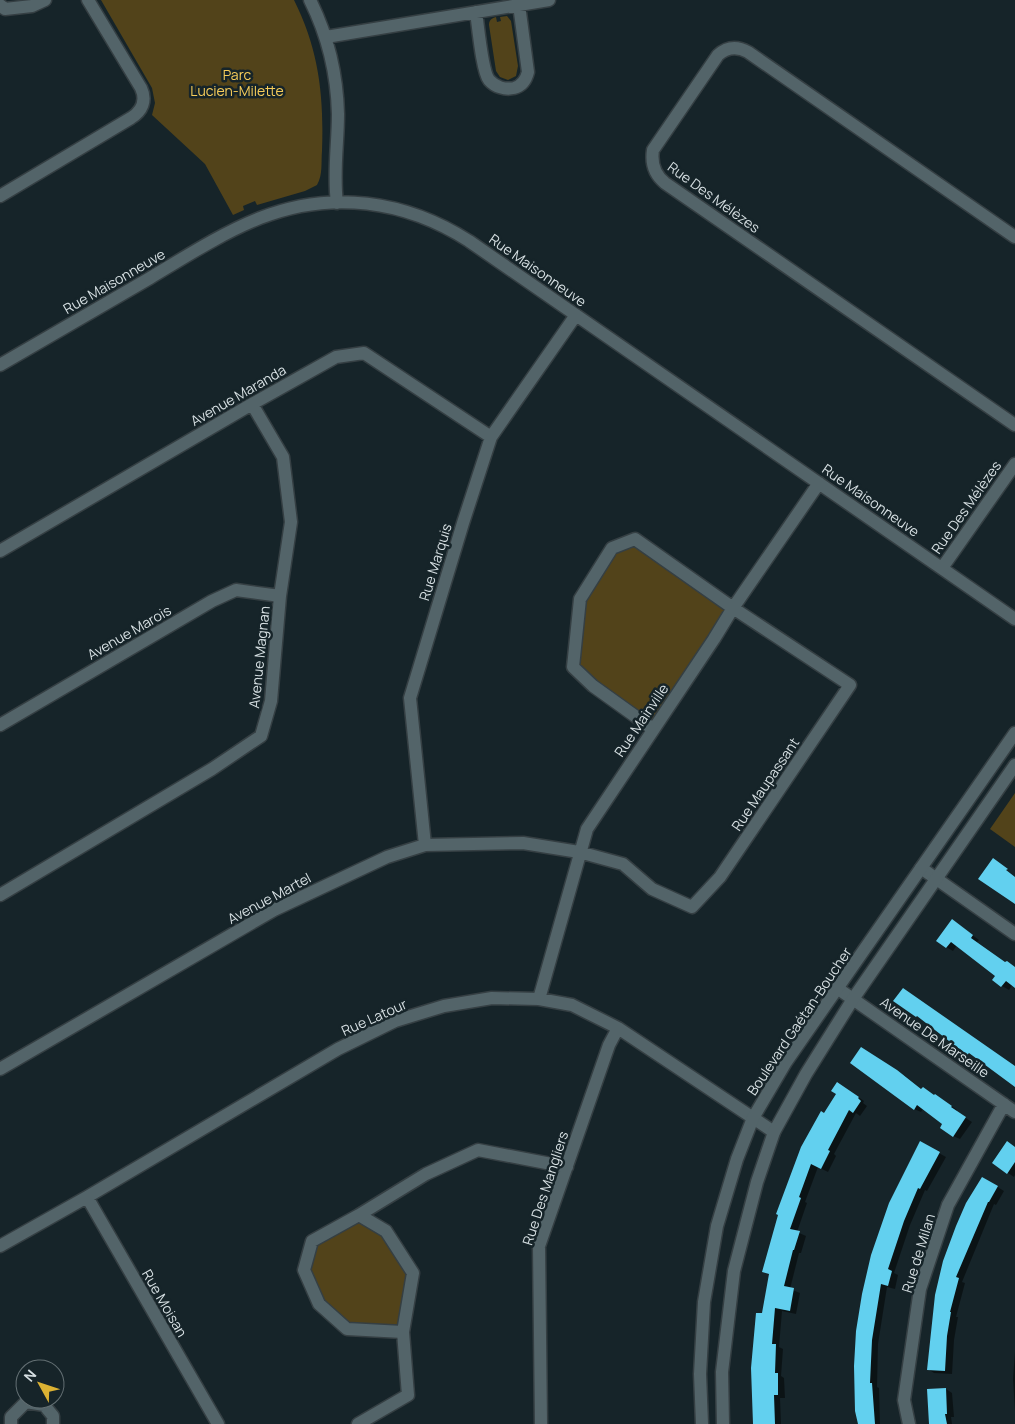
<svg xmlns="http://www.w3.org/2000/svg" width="1015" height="1424" font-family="Manrope,sans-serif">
  <rect width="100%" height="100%" fill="#162429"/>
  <path fill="#52431a" d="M101 0H294C319 50 324 96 322 151 321 162 323 175 317 185L305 191 257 205 255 201 243 206 244 210 233 215 205 164 152 115 155 103 152 88Z
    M507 16 511 21 518 66 516 76 508 80 500 77 496 71 489 25C489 20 492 18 496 17L497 22 501 21 500 17Z
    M635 539 733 608 653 729 573 667 580 599 612 548Z
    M1015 793V847L990 829Z
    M359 1215 386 1231 413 1273 402 1332 347 1329 319 1304 304 1270 312 1241Z"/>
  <path fill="#0007" d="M959 925 979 940 977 942 1006 963 1015 967V986L1013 984 1009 990 1002 986 993 980 997 975 957 945 953 951 946 947Z
    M904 1075 922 1090 942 1099 957 1110 956 1112 972 1122 960 1139 953 1136 944 1124 923 1109 921 1112 914 1109Z
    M844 1087 864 1101 863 1103 867 1106 860 1116 856 1113 834 1154 836 1156 828 1172 818 1167 805 1202 807 1203 797 1232 806 1236 801 1253H799L790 1289 800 1293 796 1314 782 1311 779 1347 783 1349 781 1376 784 1378 785 1398H780L781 1424H754L763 1315 770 1275 763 1272 824 1114Z
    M921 1143 946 1157 927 1191 925 1190 910 1225 894 1273 898 1275 895 1289 887 1287 878 1344 877 1387 879 1388 880 1424H859L855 1366Z
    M1015 1147V1175L1014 1177 1008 1173Z
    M983 1178 1004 1191 996 1205 994 1204 962 1282 965 1283 956 1317H958L954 1340 952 1374 934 1373 928 1369Z
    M1015 1352V1411L1013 1379Z
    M946 1389 952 1393 954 1417H951L952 1424H929Z"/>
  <path fill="#62d0ef" d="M993 858 1008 869 1006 870 1015 877V904L978 879Z
    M952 919 973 935 971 938 1005 962 1007 961 1015 967V988L1006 981 1001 987 992 980 995 976 951 942 946 948 936 941Z
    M903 988 1015 1066V1087L969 1053 967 1055 917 1016 916 1017 893 1001Z
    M861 1047 897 1070 921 1089 923 1087 934 1095 935 1094 952 1106 951 1107 966 1117 953 1137 940 1128 942 1124 917 1105 914 1110 850 1063Z
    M837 1082 859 1097 858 1098 861 1101 853 1113 849 1110 828 1150 830 1151 821 1169 811 1164 799 1197 801 1198 790 1229 800 1231 794 1250H793L784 1286 794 1288 790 1311 775 1308 772 1344H776L775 1373H778V1395H774L775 1424H753L751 1368 756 1313H762L769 1274 762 1272 778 1215 776 1214 801 1147 821 1111 824 1113 836 1094 831 1091Z
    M920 1141 940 1152 920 1189 918 1188 904 1221 888 1269 892 1271 888 1286 881 1284 872 1340 870 1383H872L875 1424H858L855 1411 854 1366 856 1331 862 1294 871 1255 889 1203Z
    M1007 1141 1015 1147V1162L1007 1174 992 1163Z
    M982 1177 998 1186 989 1202H988L956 1277 959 1278 950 1312H951L947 1336 945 1371 927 1370 935 1295 943 1261 956 1226 966 1203Z
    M946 1388 947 1414H945L947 1424H929L927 1389Z"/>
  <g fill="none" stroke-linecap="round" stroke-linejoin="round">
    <defs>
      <path id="minor" d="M310 0C328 36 337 74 338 114 338 144 333 173 337 203
        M0 5 5 9 32 6 45 0
        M476 12C478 25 482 71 489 80 495 87 505 90 514 88 522 86 526 80 528 72L519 5
        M326 37 549 0
        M0 196 131 118C142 111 147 101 141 88L88 0
        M1015 237 748 52C737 46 727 47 718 55L653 150C651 163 654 174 665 183L1015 425
        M0 365C50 336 100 307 150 278 185 257 222 233 260 218 331 190 405 200 469 241L1015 619
        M0 551 252 404 336 357 364 353 491 437
        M942 568 1015 464
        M0 725 212 601 236 590 280 596
        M425 845 410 698 463 523 491 437 576 315
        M921 868 1015 934
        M0 895 212 769 261 736 271 701 280 596 291 522 283 457 252 404
        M837 988 1015 1112
        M539 999 587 829 714 639 733 608 819 483
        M0 1069 274 910 387 857 425 845 523 843 579 852 623 864 652 889 692 907 720 877 850 685 733 608 635 539 612 548 580 599 573 667 593 686 653 729
        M87 1197 218 1424
        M359 1215 426 1174 478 1150 567 1167
        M0 1246 87 1197 338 1049 395 1021 444 1006 492 998 539 999 572 1005 618 1028 774 1132
        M11 1424V1417L26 1402 44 1405 53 1416V1424
        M358 1424 408 1395 403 1332 413 1273 386 1231 359 1215 312 1241 304 1270 319 1304 347 1329 403 1332
        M541 1424 539 1246 609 1045 618 1028
        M909 1424 904 1400 920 1289 948 1205 1004 1104"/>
      <path id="tertiary" d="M702 1424 700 1374 704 1302 717 1226 737 1159 753 1118 786 1062 1015 733
        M723 1424 722 1372 734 1271 757 1182 774 1132 806 1074 853 999 1015 765"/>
    </defs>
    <use href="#minor" stroke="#353f43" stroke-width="15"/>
    <use href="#tertiary" stroke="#353f43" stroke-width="15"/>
    <use href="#minor" stroke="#536469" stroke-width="12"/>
    <use href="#tertiary" stroke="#536469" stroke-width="12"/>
  </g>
  <g text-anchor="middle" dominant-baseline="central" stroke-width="5" stroke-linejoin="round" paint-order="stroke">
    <g font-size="14" fill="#f7cd5a" stroke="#162429">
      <text x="237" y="74">Parc<tspan x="237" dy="16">Lucien-Milette</tspan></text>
    </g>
    <g font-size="14" fill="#d6dfe2" stroke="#162429">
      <text transform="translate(714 197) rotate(36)">Rue Des Mélèzes</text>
      <text transform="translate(538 270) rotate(35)">Rue Maisonneuve</text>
      <text transform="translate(114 281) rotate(-30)">Rue Maisonneuve</text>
      <text transform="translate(238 395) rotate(-30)">Avenue Maranda</text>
      <text transform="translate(871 500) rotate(35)">Rue Maisonneuve</text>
      <text transform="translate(966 507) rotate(-55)">Rue Des Mélèzes</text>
      <text transform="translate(435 562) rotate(-73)">Rue Marquis</text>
      <text transform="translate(129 632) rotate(-30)">Avenue Marois</text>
      <text transform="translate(259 657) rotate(-84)">Avenue Magnan</text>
      <text transform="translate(641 720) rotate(-56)">Rue Mainville</text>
      <text transform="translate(765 784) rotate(-56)">Rue Maupassant</text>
      <text transform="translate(269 898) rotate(-28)">Avenue Martel</text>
      <text transform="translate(374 1017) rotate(-24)">Rue Latour</text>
      <text transform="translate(799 1021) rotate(-56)">Boulevard Gaétan-Boucher</text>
      <text transform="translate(935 1037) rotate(35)">Avenue De Marseille</text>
      <text transform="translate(545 1188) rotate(-72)">Rue Des Mangliers</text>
      <text transform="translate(918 1253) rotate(-73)">Rue de Milan</text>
      <text transform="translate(165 1303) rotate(60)">Rue Moisan</text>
    </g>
  </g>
  <g transform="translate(40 1384) rotate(310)"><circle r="24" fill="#162429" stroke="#636f73"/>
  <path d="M0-4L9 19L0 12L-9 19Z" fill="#dcb233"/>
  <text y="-8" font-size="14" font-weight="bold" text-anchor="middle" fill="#d6dfe2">N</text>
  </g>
</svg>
